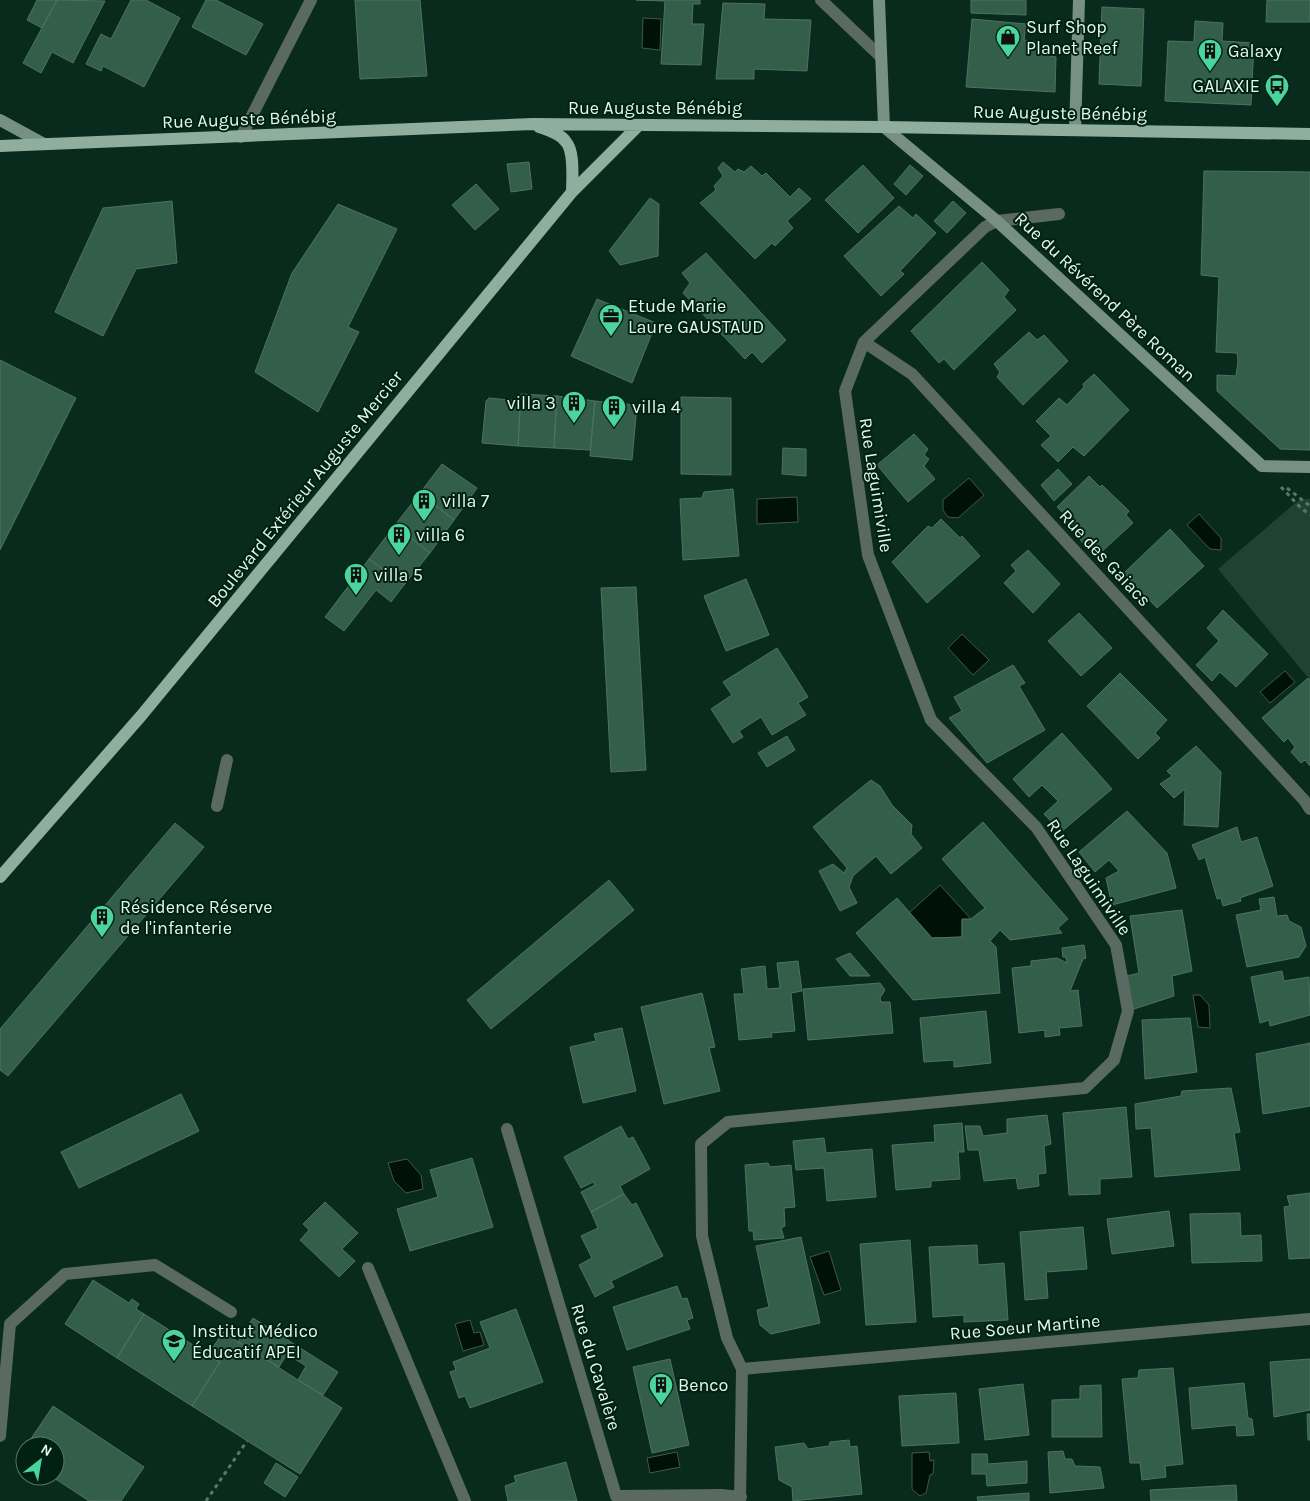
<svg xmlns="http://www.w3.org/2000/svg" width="1310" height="1501" font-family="Karla,sans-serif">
  <rect width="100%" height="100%" fill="#082b1d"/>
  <path fill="#1f4332" d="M1300 499H1310V680L1218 569Z"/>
  <path fill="#001107" stroke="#44564c" d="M643 18 661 19 660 50 642 48Z
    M969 478 984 495 958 518 948 517 943 510V500Z
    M797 497 798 522 757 524V499Z
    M1199 514 1221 538V550L1210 549 1187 525Z
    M962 634 989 660 973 675 948 648Z
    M1285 671 1295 682 1270 703 1260 692Z
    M940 885 971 919 962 920V937L932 938 909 913Z
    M1193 995H1200L1209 1005 1210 1028 1198 1027Z
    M407 1159 421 1175 423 1189 406 1193 394 1181 388 1163Z
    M829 1251 841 1290 824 1295 810 1257Z
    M470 1320 474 1333 480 1332 484 1345 463 1351 455 1324Z
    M677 1452 680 1467 650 1473 647 1458Z
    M929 1452 930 1461 934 1460 933 1474 930 1475 926 1493 920 1496 912 1489V1453Z"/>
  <path fill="#335f4a" stroke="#4f7260" d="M37 0H57L42 28 27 20Z
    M57 0 105 1 73 63 52 52 41 73 23 63Z
    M131 0H146L180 18 144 87 103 66 101 71 86 64 101 34 111 39Z
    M206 0H216L263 24 246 55 192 27Z
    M355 0H420L427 76 360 79Z
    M636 0H700V4H693L692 24H704L701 65 661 64 665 1Z
    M971 0H1026V15L971 13Z
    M1267 0H1310V22H1266Z
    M723 3 765 4 764 19 811 20 807 71 754 69V79H716Z
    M1102 7 1144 9 1141 86 1099 84Z
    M972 19 1026 24 1024 40 1040 42 1039 54 1056 57 1055 92 966 87Z
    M1195 21 1223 23 1222 41 1254 43 1251 105 1165 101 1168 41 1194 42Z
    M529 162 532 189 511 192 507 164Z
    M723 162 735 172 738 169 744 172 751 166 762 176 766 173 790 197 799 188 811 199 787 221 793 228 775 246 772 243 755 259 700 203 716 190 714 186 723 176 718 168Z
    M863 165 894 198 858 233 825 200Z
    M910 165 923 176 906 195 894 184Z
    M1204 171 1310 172V450L1280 449 1217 391V375L1236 376 1238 361 1237 353 1216 352 1219 277 1201 275Z
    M476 184 499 209 475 230 452 205Z
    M650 198 659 204 658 256 620 265 609 251Z
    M172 201 177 263 136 269 103 336 55 312 103 208Z
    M953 201 966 213 947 233 934 221Z
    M338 204 397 229 348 327 359 332 318 412 255 372 292 273Z
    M899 206 913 218 916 214 936 233 900 271 904 274 881 296 844 256Z
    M706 253 786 340 762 363 752 352 745 359 683 293 690 283 682 273Z
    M982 262 1009 290 1004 297 1016 310 954 370 944 359 939 363 911 331Z
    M597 299 656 323 632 383 571 356Z
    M1029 332 1037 340 1044 335 1068 361 1023 405 997 377 1000 372 994 364Z
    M0 360 76 398 0 550Z
    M1094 374 1129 410 1084 456 1073 447 1058 462 1041 445 1051 436 1036 421 1059 398 1067 405 1084 387 1083 384Z
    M521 394 557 396 554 448 518 446Z
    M557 396 595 401 590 450 554 448Z
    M681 397 731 398V475L681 474Z
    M489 398 520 401 518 446 482 443 486 401Z
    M595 401 637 405 632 460 590 456Z
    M914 434 928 449 924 455 929 459 924 466 935 479 908 502 877 465Z
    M783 448 806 449V476L782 474Z
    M442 464 477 488 454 520 420 493Z
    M1058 469 1072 484 1054 501 1041 485Z
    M1089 476 1100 487 1102 485 1129 511 1126 515 1133 523 1099 554 1086 541 1084 544 1063 520 1066 516 1057 507Z
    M733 489 739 556 683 560 680 499 702 498 704 492Z
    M420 493 454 520 430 553 395 525Z
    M941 519 960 538 962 536 980 556 927 603 892 562 928 526 932 528Z
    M395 525 430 553 404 585 369 559Z
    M1170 529 1204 566 1157 608 1124 573Z
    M1028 550 1060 584 1033 613 1004 583 1016 571 1011 565Z
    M369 559 404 585 391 602 376 590 344 631 325 617Z
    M746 579 769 635 726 651 704 596Z
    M636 587 646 770 611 772 601 588Z
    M1223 610 1268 654 1236 687 1220 672 1212 681 1196 665 1219 641 1207 628Z
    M1079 613 1112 648 1081 676 1048 641Z
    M777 648 808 697 798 703 806 715 772 735 761 717 739 731 743 737 733 743 711 709 732 695 723 682Z
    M1013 665 1025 683 1019 686 1045 730 987 763 949 718 962 711 954 697Z
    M1120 673 1167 720 1155 733 1160 738 1138 759 1087 706Z
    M1308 678 1310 680V766L1305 760 1301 763 1291 752 1295 747 1288 738 1284 742 1262 718Z
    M1062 733 1112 789 1061 832 1044 814 1058 801 1042 785 1029 797 1013 779Z
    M787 736 795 750 767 767 758 753Z
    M1196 746 1221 772 1218 827 1184 825 1185 789 1174 798 1160 784 1172 776 1167 771Z
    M871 780 880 786 892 805 912 825 911 834 922 848 891 874 876 856 853 876 849 887 857 903 840 911 819 871 833 864 844 873 847 868 813 827Z
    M1127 811 1167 853 1176 888 1112 905 1106 878 1119 871 1109 860 1095 872 1079 852Z
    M983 822 1068 919 1058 928 1062 933 1010 940 1000 930 990 941 996 947 1000 993 913 1000 856 933 897 898 932 938 962 937V919H971L985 908 942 859Z
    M175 823 204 847 8 1076 0 1070V1029Z
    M1237 827 1241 842 1257 837 1273 886 1240 898 1241 901 1223 906 1221 898 1217 899 1205 857 1199 860 1192 845Z
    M609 880 634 910 491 1029 467 1000Z
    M1274 897 1277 916 1287 915 1289 921 1301 927 1306 946 1299 957 1247 967 1236 915 1261 910 1259 899Z
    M1182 910 1192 971 1172 976 1174 996 1128 1011 1123 977 1139 973 1130 916Z
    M1084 945 1086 958 1083 959 1070 991 1078 990 1082 1026 1059 1028 1060 1035 1045 1037V1030L1019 1033 1012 968 1031 966V961L1057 958 1067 963 1066 957H1063L1062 948Z
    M850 953 870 976H850L836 959Z
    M798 961 802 991 791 993 795 1031 771 1033 772 1037 739 1040 734 994H744L741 969 765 966 767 989 780 988 777 963Z
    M1282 971 1284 981 1309 977 1310 1015 1270 1026 1269 1020 1260 1023 1251 977Z
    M880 983 885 990 880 998 881 1002H890L893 1033 808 1040 803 989Z
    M702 993 715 1047 709 1048 720 1091 664 1104 641 1007Z
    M986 1011 991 1063 954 1067V1060L924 1062 920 1018Z
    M1190 1018 1197 1072 1145 1079 1142 1020Z
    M622 1028 636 1091 583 1103 570 1047 596 1041 594 1034Z
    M1310 1043V1106L1263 1114 1256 1054Z
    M1231 1088 1240 1132 1234 1133 1240 1170 1155 1177 1151 1128 1136 1129 1135 1104 1181 1096 1182 1091Z
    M181 1094 199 1131 79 1188 61 1152Z
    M1126 1107 1132 1177 1100 1179V1194L1069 1195 1063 1113Z
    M1047 1115 1051 1144 1044 1146 1046 1173 1038 1174 1039 1186 1018 1189 1016 1178 984 1181 979 1150H968L965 1126H980L983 1136 1007 1133V1119Z
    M962 1123 964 1152H958L960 1179 931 1181V1187L896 1190 892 1145 935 1142 934 1125Z
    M621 1126 628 1139 633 1137 650 1169 620 1186 624 1194 591 1212 581 1192 595 1185 593 1182 581 1188 564 1157Z
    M824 1138 826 1153 872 1149 876 1197 827 1201 824 1168 796 1170 793 1141Z
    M472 1158 493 1227 410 1251 397 1209 438 1197 430 1170Z
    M768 1163 770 1167 791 1165 795 1207 784 1208 785 1226 781 1228 784 1238 754 1240 753 1231H749L745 1165Z
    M1310 1193V1258L1289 1259 1284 1207 1290 1206 1287 1196Z
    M624 1194 632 1205 636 1203 663 1256 611 1281 614 1287 595 1297 579 1265 592 1258 581 1236 598 1228 591 1212Z
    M325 1202 358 1233 342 1249 355 1261 339 1277 300 1240 309 1230 303 1224Z
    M1169 1211 1174 1246 1112 1254 1107 1219Z
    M1240 1213 1241 1236 1261 1235 1262 1261 1192 1263 1190 1214Z
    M1083 1227 1087 1269 1046 1272 1048 1298 1025 1300 1020 1232Z
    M801 1237 820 1323 771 1334 760 1325 757 1310 769 1307 756 1246Z
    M910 1240 916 1322 866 1325 860 1244Z
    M977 1245 978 1265 1004 1263 1008 1320 964 1322V1315L933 1317 929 1247Z
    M93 1280 129 1303 132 1299 139 1304 136 1309 144 1314 117 1358 65 1324Z
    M677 1286 682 1299 687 1298 693 1318 687 1320 690 1329 627 1350 613 1307Z
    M516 1309 543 1382 470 1408 465 1396 459 1398 450 1372 456 1370 453 1362 490 1348 480 1322Z
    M144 1314 220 1362 192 1406 117 1358Z
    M253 1318 338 1372 323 1395 298 1380 306 1366 287 1354 279 1367 238 1342Z
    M223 1332 342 1408 300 1474 192 1406 220 1362 208 1355Z
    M670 1359 689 1445 652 1453 633 1367Z
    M1310 1359V1410L1274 1417 1270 1362Z
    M1173 1368 1183 1464 1165 1466 1166 1477 1142 1480 1140 1463H1130L1122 1379 1138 1378 1139 1370Z
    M1244 1383 1248 1418 1252 1419 1254 1435 1237 1436 1236 1425 1192 1429 1189 1388Z
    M1023 1384 1029 1435 985 1440 979 1389Z
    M1101 1385 1102 1437H1052V1400L1080 1399V1386Z
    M956 1393 959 1443 902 1446 899 1396Z
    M53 1406 144 1467 121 1501H89L51 1476H55V1446H26Z
    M1307 1414H1310V1440H1308Z
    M849 1440 850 1447 857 1446 862 1494 793 1501 792 1487 779 1480 775 1447 804 1443 808 1449 829 1446 830 1442Z
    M1063 1451 1065 1459H1072L1075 1466 1100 1467 1104 1488 1050 1493 1048 1452Z
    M972 1454H987L988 1464 1027 1461V1483L987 1486 986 1474H972Z
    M566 1462 577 1501H508L505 1486 516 1482 514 1476Z
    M276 1463 298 1477 285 1497 264 1483Z
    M1236 1485 1237 1501H1151L1150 1490Z
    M1029 1493V1501H978L977 1497Z"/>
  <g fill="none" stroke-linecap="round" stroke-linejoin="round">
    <path stroke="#59766a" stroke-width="3" stroke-dasharray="4 4" stroke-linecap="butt" d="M1281 487 1300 507 1310 515
      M1287 488 1310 506
      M206 1501 247 1441"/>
    <path stroke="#5a6961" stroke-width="12" d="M997 221 1059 214
      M217 806 227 760
      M368 1268 465 1501
      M0 1436 10 1324 65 1274 155 1265 231 1312"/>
    <path stroke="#5a6961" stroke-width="12" d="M821 0 880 56
      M241 137 311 0
      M864 342 912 374 1304 800 1310 809
      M507 1129 616 1496 721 1495 741 1497
      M742 1369 1310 1319
      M740 1501 742 1369 727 1338 702 1236 701 1144 728 1122 1085 1088 1114 1060 1128 1011 1116 945 1036 827 931 720 868 555 845 391 864 342 985 227 997 221"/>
    <path stroke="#789084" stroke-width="12" d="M879 0 884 127 997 221 1262 466 1310 467
      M0 120 44 144
      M1075 130 1079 0"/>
    <path stroke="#90ae9e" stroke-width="12" d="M539 127C548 130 561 134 566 142 575 152 572 179 572 192
      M0 146 533 124 884 127 1310 134
      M0 877 141 716 572 192 639 125"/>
  </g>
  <defs>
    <symbol id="shop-pin" viewBox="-11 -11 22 30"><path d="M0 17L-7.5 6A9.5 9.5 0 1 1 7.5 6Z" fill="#4bd49b" stroke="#002114"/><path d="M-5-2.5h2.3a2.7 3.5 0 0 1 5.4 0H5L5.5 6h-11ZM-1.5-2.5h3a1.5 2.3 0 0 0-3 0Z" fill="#111"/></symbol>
    <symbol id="building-pin" viewBox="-11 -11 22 30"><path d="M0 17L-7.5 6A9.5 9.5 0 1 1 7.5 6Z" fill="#4bd49b" stroke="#002114"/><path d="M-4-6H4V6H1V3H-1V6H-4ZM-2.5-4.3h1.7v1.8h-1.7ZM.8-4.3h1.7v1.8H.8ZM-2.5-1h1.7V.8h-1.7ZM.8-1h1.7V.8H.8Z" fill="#111"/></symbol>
    <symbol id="bus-pin" viewBox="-11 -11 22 30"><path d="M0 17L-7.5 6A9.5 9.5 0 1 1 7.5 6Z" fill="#4bd49b" stroke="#002114"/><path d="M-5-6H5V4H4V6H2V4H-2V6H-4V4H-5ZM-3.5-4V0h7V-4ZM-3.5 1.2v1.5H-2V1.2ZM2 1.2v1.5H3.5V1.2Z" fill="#111"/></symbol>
    <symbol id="office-pin" viewBox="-11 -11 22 30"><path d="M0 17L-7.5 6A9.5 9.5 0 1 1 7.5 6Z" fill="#4bd49b" stroke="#002114"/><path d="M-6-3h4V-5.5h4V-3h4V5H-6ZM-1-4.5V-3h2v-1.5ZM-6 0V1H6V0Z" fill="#111"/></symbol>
    <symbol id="university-pin" viewBox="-11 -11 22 30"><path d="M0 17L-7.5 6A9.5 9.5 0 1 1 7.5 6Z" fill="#4bd49b" stroke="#002114"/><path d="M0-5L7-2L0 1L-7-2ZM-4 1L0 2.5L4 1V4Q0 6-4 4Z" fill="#111"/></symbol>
  </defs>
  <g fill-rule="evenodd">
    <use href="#shop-pin" x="994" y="23" width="28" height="38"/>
    <use href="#building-pin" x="1196" y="37" width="28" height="38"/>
    <use href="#bus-pin" x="1263" y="72" width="28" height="38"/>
    <use href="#office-pin" x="597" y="302" width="28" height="38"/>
    <use href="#building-pin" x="560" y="389" width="28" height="38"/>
    <use href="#building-pin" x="600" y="393" width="28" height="38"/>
    <use href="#building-pin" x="410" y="487" width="28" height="38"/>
    <use href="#building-pin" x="385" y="521" width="28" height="38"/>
    <use href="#building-pin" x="342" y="561" width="28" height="38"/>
    <use href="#building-pin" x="88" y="903" width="28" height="38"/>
    <use href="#university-pin" x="160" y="1327" width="28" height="38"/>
    <use href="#building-pin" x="647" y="1371" width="28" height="38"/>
  </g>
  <g text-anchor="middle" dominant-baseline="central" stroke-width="4" stroke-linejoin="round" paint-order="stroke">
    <g font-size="18" fill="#e4f7ec" stroke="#002114" text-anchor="start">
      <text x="1026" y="27">Surf Shop<tspan x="1026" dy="21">Planet Reef</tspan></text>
      <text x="1228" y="51">Galaxy</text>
      <text x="1260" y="86" text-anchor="end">GALAXIE</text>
      <text x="628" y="306">Etude Marie<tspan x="628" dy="21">Laure GAUSTAUD</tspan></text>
      <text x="556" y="403" text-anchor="end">villa 3</text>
      <text x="632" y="407">villa 4</text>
      <text x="442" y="501">villa 7</text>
      <text x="416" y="535">villa 6</text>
      <text x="374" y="575">villa 5</text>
      <text x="120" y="907">Résidence Réserve<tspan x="120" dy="21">de l'infanterie</tspan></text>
      <text x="192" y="1331">Institut Médico<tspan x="192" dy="21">Éducatif APEI</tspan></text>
      <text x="678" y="1385">Benco</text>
    </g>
    <g font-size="18" fill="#e4f7ec" stroke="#002114">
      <text x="655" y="108">Rue Auguste Bénébig</text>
      <text transform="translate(1060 113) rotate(1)">Rue Auguste Bénébig</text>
      <text transform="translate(249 119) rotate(-2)">Rue Auguste Bénébig</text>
      <text transform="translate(1105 297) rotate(43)">Rue du Révérend Père Roman</text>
      <text transform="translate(876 485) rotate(81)">Rue Laguimiville</text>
      <text transform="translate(305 489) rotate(-51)">Boulevard Extérieur Auguste Mercier</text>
      <text transform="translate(1105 558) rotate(47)">Rue des Gaiacs</text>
      <text transform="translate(1089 877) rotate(56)">Rue Laguimiville</text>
      <text transform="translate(1025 1327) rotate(-5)">Rue Soeur Martine</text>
      <text transform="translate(596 1367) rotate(73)">Rue du Cavalère</text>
    </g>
  </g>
  <g transform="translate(40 1461) rotate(31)"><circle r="24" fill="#002114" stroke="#5b776a"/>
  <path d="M0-4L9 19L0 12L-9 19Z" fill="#4bd49b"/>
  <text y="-8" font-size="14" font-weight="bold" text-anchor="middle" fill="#e4f7ec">N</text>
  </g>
</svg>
